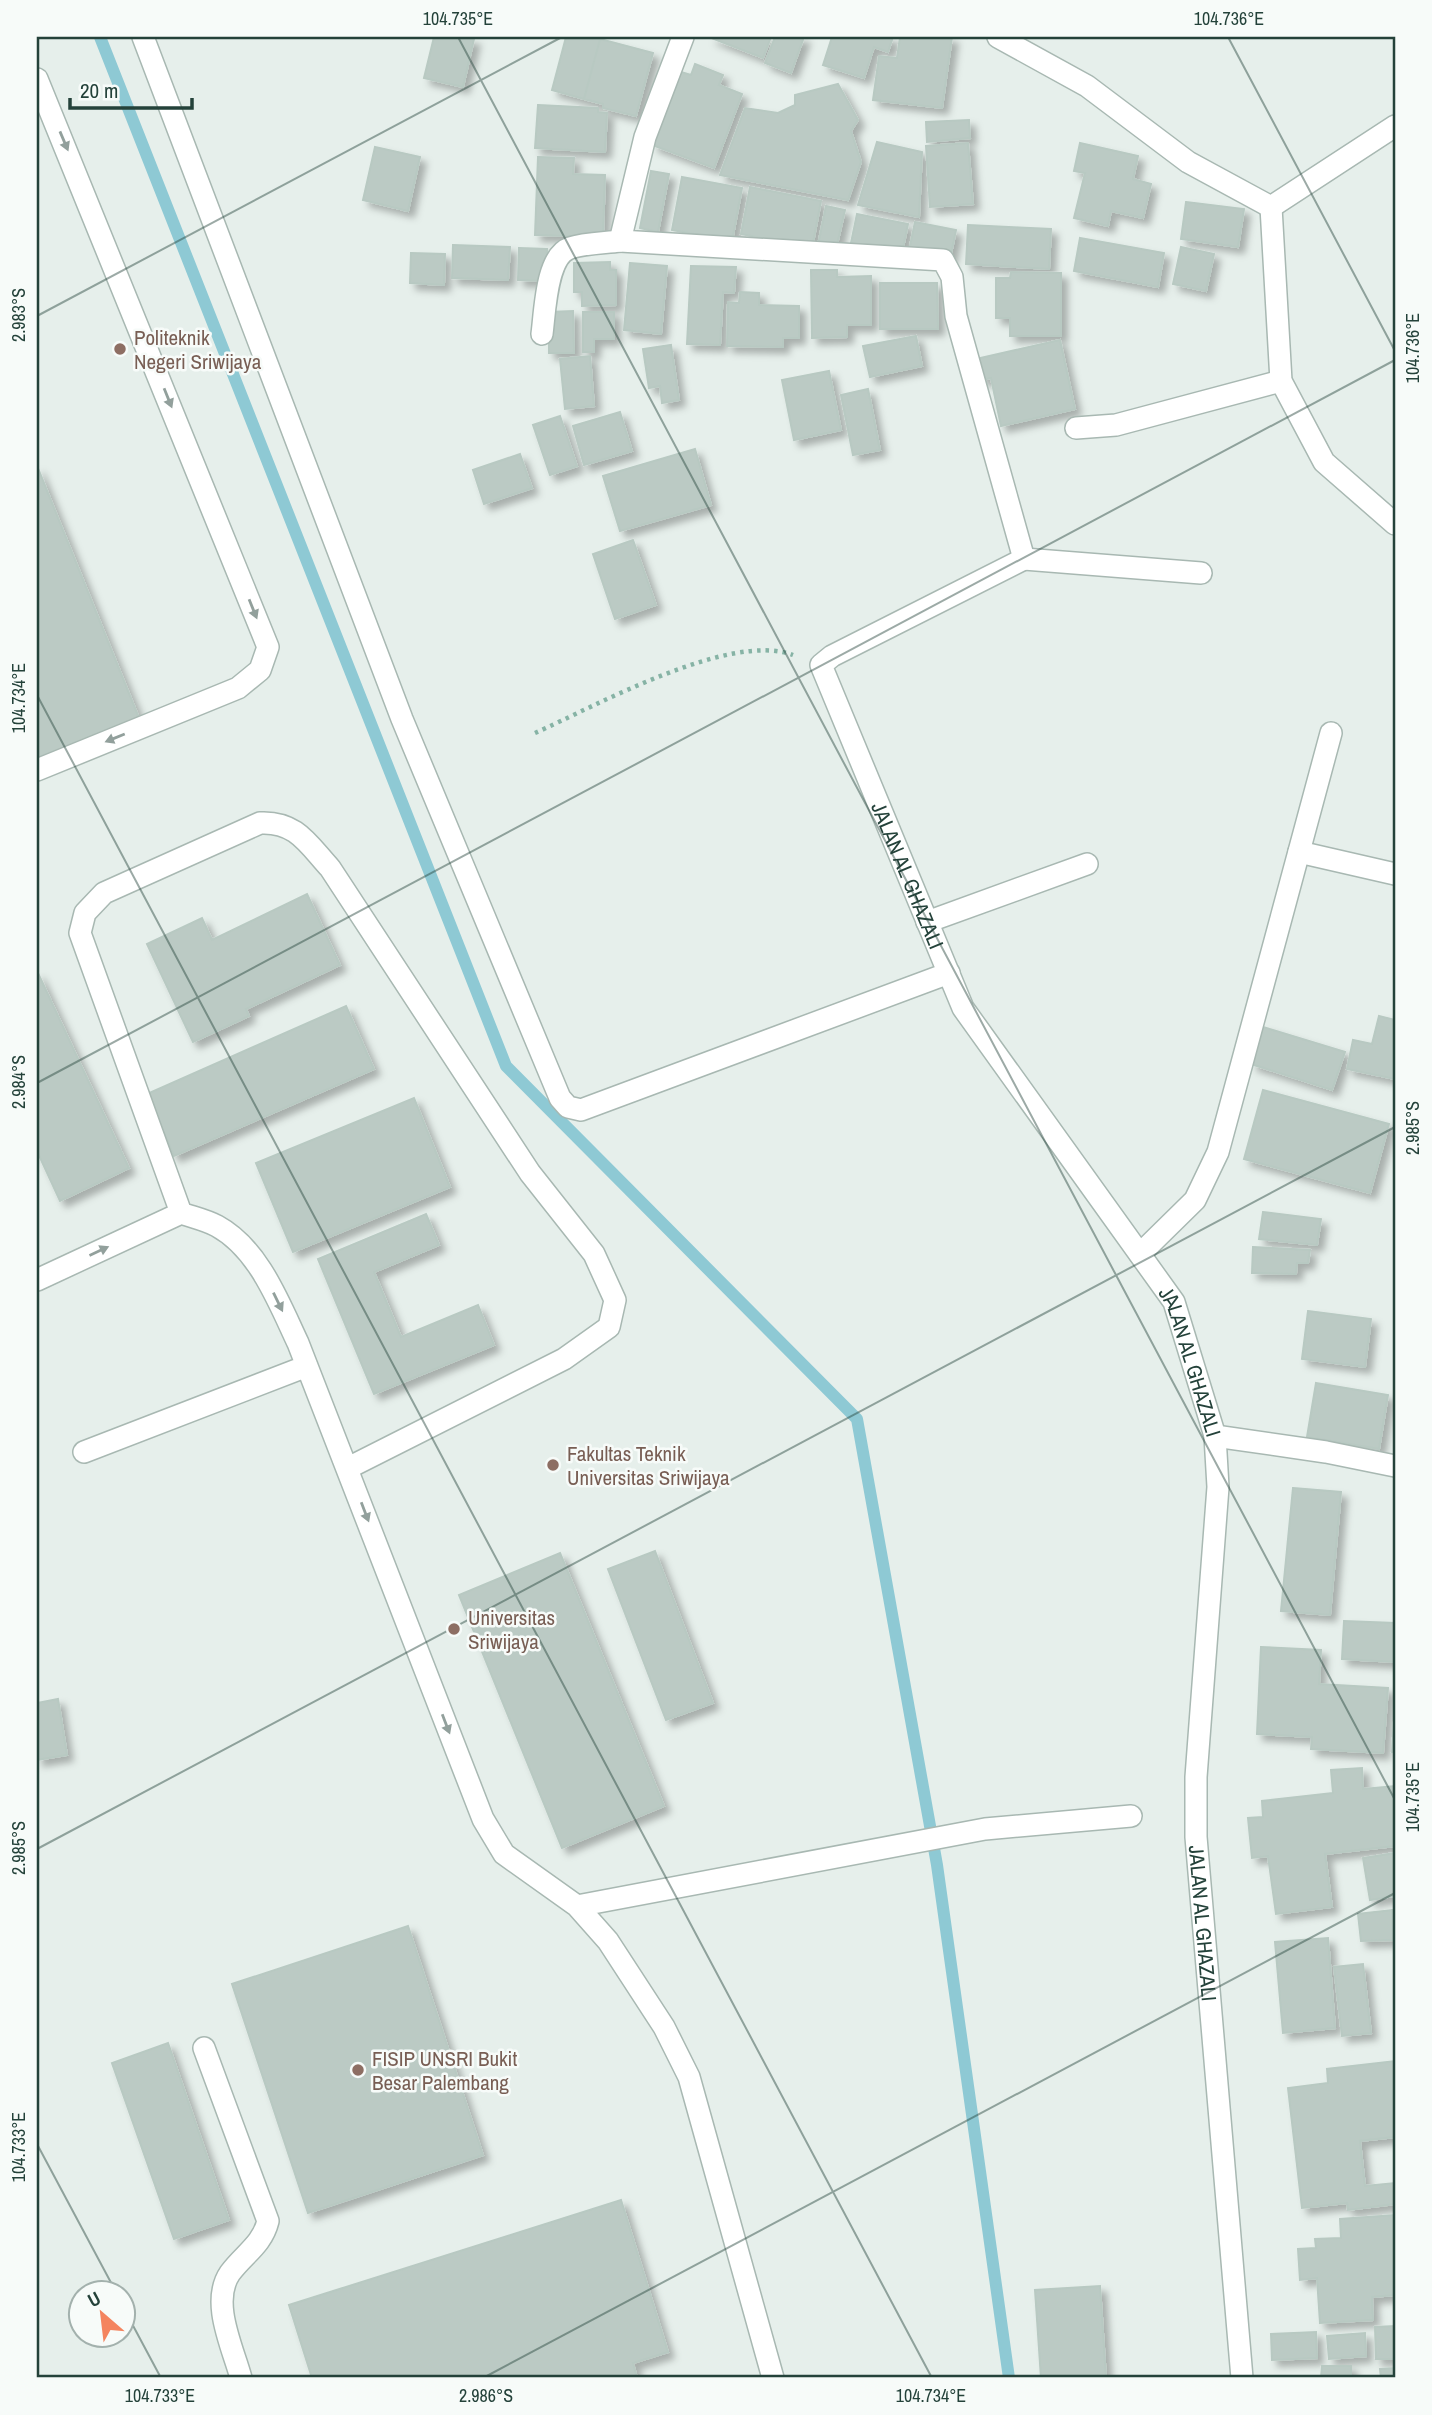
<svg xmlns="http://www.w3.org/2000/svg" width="1432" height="2415" font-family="'Archivo Narrow',sans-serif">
  <defs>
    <filter id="shadow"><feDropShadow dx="6" dy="6" stdDeviation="3.5" flood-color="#0004"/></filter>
  </defs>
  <rect width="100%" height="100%" fill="#e6efeb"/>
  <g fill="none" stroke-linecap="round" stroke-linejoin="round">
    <path stroke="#8ec9d4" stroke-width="12" d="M100 37 506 1066 857 1419 937 1865 1009 2378"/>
  </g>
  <path fill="#bbcac4" stroke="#b8c9c2" stroke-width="2" filter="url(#shadow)" d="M434 37 474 39 463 87 424 78Z
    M566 37 600 39 584 99 552 90Z
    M709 37H771L763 58Z
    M775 37H804L791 73 765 63Z
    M832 37H893L888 52 874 47 864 78 823 65Z
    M900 37H952L942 108 873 100 879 56 897 58Z
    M600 39 653 53 636 116 603 108V104L584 99Z
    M695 64 723 75 719 85 742 94 714 168 652 145 681 72 691 75Z
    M838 84 858 120 851 131 861 162 848 200 720 175 745 108 778 113 795 105V95Z
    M538 105 598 108V112L607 113 605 152 535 148Z
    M969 120 970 138 927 142 926 122Z
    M877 142 922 152 919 217 858 205Z
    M968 143 973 204 930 207 926 146Z
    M1080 143 1138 156 1133 179 1151 184 1143 218 1111 211 1108 226 1074 218 1085 173 1074 171Z
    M375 147 420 157 408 211 363 200Z
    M538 157 574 158 573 174 605 175 603 237 535 235Z
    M651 171 669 174 658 232 640 228Z
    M682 177 742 188 732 241 672 230Z
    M750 187 821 201 812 248 741 234Z
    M1186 202 1244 209 1238 247 1181 239Z
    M826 206 845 210 836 249 818 245Z
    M857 214 908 224 902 253 851 243Z
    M915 222 956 230 950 259 909 251Z
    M968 225 1051 229 1049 269 966 264Z
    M1080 238 1164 253 1158 287 1074 271Z
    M453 245 510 247 508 280 452 278Z
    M1181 247 1214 254 1206 291 1173 284Z
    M519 248 547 249 546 281 518 280Z
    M411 253 445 254 444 285 410 283Z
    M610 262V270H616V305L582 306V292H574V263Z
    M630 263 667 266 661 334 624 330Z
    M691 266 736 267 734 293 723 292 720 345 687 344Z
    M811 270H837V277L871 276V325H847V337L812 338Z
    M1011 272 1061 273V336H1010V318H996V278H1010Z
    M880 283H937L938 329H880Z
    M740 292 759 293V305L799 306V338H783V347L727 346 728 302 739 303Z
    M573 311 574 353H549V312Z
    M583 312H614V339H594V352H583Z
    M916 336 922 366 870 377 863 346Z
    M1060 340 1075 409 1001 426 991 378 981 380 976 359Z
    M671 345 679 400 662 403 660 386 649 388 643 349Z
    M590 356 594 406 565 409 560 359Z
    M829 371 841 430 794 440 782 380Z
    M868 389 880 450 853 455 841 395Z
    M620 412 632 451 584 465 573 426Z
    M560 416 577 466 550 475 533 425Z
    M695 449 711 505 620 531 603 476Z
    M520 454 532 488 484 504 473 470Z
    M37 466 139 718 37 759Z
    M633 540 656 605 615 619 593 554Z
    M307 894 340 965 246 1009 249 1016 193 1042 147 944 202 918 212 940Z
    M37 971 129 1168 60 1201 37 1151Z
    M346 1006 374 1069 174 1156 147 1094Z
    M1379 1016 1395 1020V1079L1347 1069 1353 1040 1372 1044Z
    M1263 1027 1345 1052 1332 1090 1251 1064Z
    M1263 1090 1389 1124 1370 1193 1244 1159Z
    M414 1098 450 1187 293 1252 256 1163Z
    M1263 1212 1321 1219 1317 1245 1259 1239Z
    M426 1214 439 1245 374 1272 401 1337 478 1305 494 1345 374 1394 318 1259Z
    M1253 1247 1310 1250 1308 1263H1297L1296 1274 1252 1273Z
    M1308 1311 1371 1319 1365 1367 1302 1359Z
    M1316 1383 1388 1395 1379 1449 1307 1437Z
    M1293 1488 1341 1492 1330 1615 1281 1611Z
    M655 1551 713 1703 666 1720 608 1569Z
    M560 1553 664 1806 562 1848 459 1595Z
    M1344 1621 1395 1623V1662L1342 1659Z
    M1261 1647 1321 1650 1319 1684 1388 1688 1383 1753 1311 1749 1312 1737 1257 1734Z
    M58 1699 67 1755 37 1760V1703Z
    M1395 1706V1752H1392Z
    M1362 1768 1363 1789 1395 1786V1846L1325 1854 1332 1907 1276 1914 1268 1856 1252 1858 1248 1818 1263 1817 1262 1801 1333 1793 1331 1770Z
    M1395 1853V1896L1370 1900 1363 1858Z
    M1392 1910H1395V1940H1393Z
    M1392 1910 1393 1940 1361 1941 1358 1914Z
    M408 1926 483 2155 308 2213 232 1984Z
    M1328 1938 1335 2028 1283 2033 1275 1942Z
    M1363 1964 1371 2033 1342 2036 1334 1967Z
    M168 2043 229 2220 174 2239 112 2063Z
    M1395 2061V2137L1360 2141 1365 2186 1395 2183V2204L1348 2210 1347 2203 1302 2208 1288 2088 1328 2083 1327 2069Z
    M621 2200 668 2352 633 2363 637 2378H312L289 2305Z
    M1395 2215V2295L1372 2297 1373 2320 1320 2323 1317 2278 1300 2280 1298 2249 1316 2248 1315 2239 1341 2238 1340 2219Z
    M1100 2286 1106 2378H1041L1035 2290Z
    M1395 2326V2359H1376L1375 2327Z
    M1316 2332 1317 2358 1272 2360 1271 2334Z
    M1365 2333 1366 2356 1329 2359 1327 2336Z
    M1322 2366H1351V2378H1321Z
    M1395 2368V2378H1381L1380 2369Z"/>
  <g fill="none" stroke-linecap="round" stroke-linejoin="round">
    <defs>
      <path id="lane" d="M37 79 268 647 260 670 238 688 37 770
        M181 1213 80 933 85 913 104 893 260 823C296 821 308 844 330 868L530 1173 594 1254 615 1300 609 1327 564 1359 348 1468
        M37 1280 181 1213C192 1217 206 1220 217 1226 259 1249 279 1303 298 1343L483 1819 504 1854 577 1906 608 1941 664 2027 689 2077 773 2378
        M84 1452 307 1366
        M577 1906 985 1829 1131 1816
        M204 2048 268 2221C262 2245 244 2254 230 2273 210 2302 233 2348 241 2378"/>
      <g id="street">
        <path d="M143 37 402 719 560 1098 568 1107 581 1110 949 973"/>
        <path d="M683 37 645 137 620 241 943 260 952 277 956 316 1024 559"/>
        <path d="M998 37 1087 86 1188 162 1271 207 1395 126"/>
        <path d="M1271 207 1281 381 1324 462 1395 524"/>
        <path d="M542 334C545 312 546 256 570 248 585 243 605 243 620 241"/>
        <path d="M1076 428 1116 425 1281 381"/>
        <path id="s1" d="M1024 559 832 656 821 665 963 1008 1174 1302 1215 1436 1218 1487 1196 1777V1837L1242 2378"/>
        <path d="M1024 559 1201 573"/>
        <path d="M1299 852 1395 874"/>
        <path d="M927 922 1087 864"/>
        <path d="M1140 1254 1195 1200 1218 1152 1331 733"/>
        <path d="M1215 1436 1326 1452 1395 1466"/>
      </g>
    </defs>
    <use href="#lane" stroke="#a8b8b2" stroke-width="24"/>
    <use href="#street" stroke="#a8b8b2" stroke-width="24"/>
    <path stroke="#86b3a5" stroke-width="4.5" stroke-dasharray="3.5 5" stroke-linecap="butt" d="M535 733C596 706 730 631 793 655"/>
    <use href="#lane" stroke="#fff" stroke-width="21"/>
    <use href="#street" stroke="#fff" stroke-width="21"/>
  </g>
  <defs><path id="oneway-solid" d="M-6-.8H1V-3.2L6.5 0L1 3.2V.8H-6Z" transform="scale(1.75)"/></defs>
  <g fill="#92a09c">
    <use href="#oneway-solid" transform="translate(64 141) rotate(67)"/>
    <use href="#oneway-solid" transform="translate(168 398) rotate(68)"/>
    <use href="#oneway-solid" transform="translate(253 609) rotate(68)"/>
    <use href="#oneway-solid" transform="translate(115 738) rotate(158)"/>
    <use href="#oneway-solid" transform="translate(99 1251) rotate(-25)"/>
    <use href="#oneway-solid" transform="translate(278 1302) rotate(64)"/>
    <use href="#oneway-solid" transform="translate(365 1512) rotate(69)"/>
    <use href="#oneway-solid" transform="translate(446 1724) rotate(69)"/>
  </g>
  <path fill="none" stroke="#24423a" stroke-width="2" stroke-opacity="0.45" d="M458 37 1395 1800M1228 37 1395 351M37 316 562 37M37 695 932 2378M37 1083 1395 360M37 1849 1395 1127M37 2144 116 2292M122 2305 161 2378M483 2378 1395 1893"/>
  <g fill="#8d6e63" stroke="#f7fbf9" stroke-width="2.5">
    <circle cx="120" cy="349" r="7"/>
    <circle cx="553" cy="1465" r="7"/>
    <circle cx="454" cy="1629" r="7"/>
    <circle cx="358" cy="2070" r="7"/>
  </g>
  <g text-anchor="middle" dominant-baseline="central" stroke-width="5" stroke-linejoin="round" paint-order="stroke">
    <g font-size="21" fill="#785e54" stroke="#f7fbf9" text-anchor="start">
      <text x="134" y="337">Politeknik<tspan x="134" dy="24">Negeri Sriwijaya</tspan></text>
      <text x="567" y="1453">Fakultas Teknik<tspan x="567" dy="24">Universitas Sriwijaya</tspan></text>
      <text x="468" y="1617">Universitas<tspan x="468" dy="24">Sriwijaya</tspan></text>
      <text x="372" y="2058">FISIP UNSRI Bukit<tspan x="372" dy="24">Besar Palembang</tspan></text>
    </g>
    <g font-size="21" fill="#24423a" stroke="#f7fbf9">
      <text stroke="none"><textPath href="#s1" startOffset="457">JALAN AL GHAZALI</textPath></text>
      <text stroke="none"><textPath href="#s1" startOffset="1024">JALAN AL GHAZALI</textPath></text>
      <text stroke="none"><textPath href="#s1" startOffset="1591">JALAN AL GHAZALI</textPath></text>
    </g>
  </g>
  <rect width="1432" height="2415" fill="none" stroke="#f7fbf9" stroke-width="77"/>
  <g transform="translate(102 2314) rotate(332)"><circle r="33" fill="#f7fbf9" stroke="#a3b1ad" stroke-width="2"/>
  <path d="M0-5L12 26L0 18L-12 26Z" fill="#f4845f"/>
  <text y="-10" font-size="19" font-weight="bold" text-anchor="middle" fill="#24423a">U</text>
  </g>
  <path d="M70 98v10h122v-10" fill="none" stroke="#24423a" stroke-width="3.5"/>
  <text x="80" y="98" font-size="21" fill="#24423a" stroke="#f7fbf9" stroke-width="5" paint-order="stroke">20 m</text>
  <rect x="38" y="38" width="1356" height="2338" fill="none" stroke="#24423a" stroke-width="2.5"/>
  <g font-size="18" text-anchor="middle" fill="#24423a">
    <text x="458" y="25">104.735°E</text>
    <text x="1229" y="25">104.736°E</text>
    <text transform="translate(19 315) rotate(-90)" y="6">2.983°S</text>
    <text transform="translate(1413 348) rotate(-90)" y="6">104.736°E</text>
    <text transform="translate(19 698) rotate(-90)" y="6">104.734°E</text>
    <text transform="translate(19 1082) rotate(-90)" y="6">2.984°S</text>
    <text transform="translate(1413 1128) rotate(-90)" y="6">2.985°S</text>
    <text transform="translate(1413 1797) rotate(-90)" y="6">104.735°E</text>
    <text transform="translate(19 1848) rotate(-90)" y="6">2.985°S</text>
    <text transform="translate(19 2147) rotate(-90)" y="6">104.733°E</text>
    <text x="160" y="2402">104.733°E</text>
    <text x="486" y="2402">2.986°S</text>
    <text x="931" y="2402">104.734°E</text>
  </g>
</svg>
